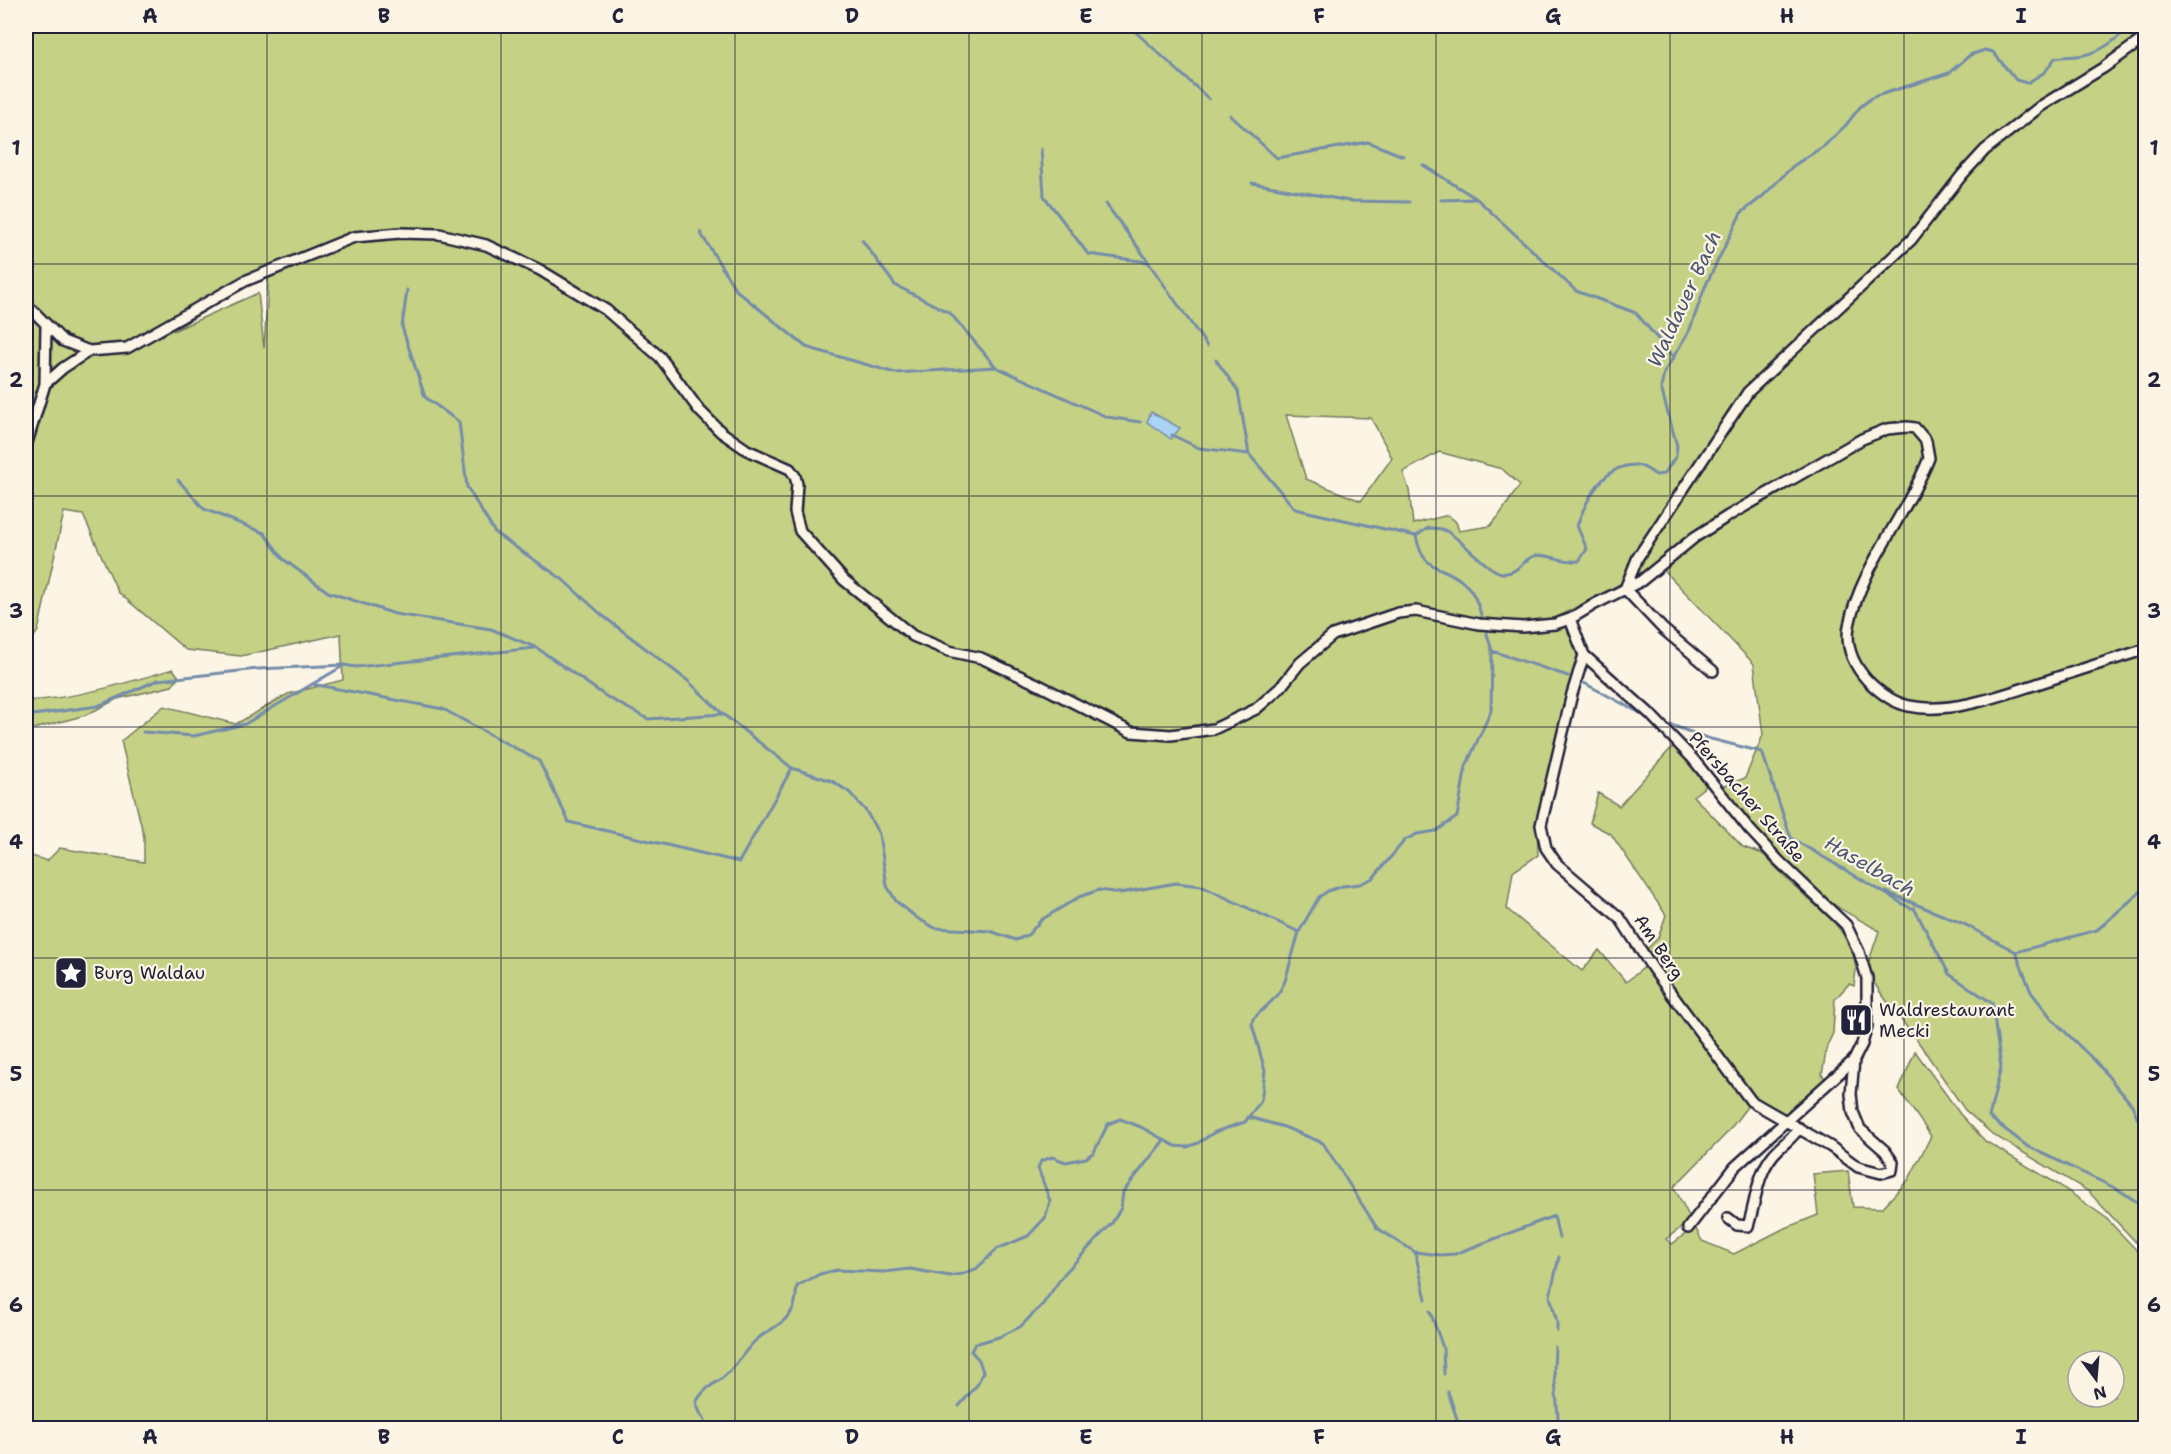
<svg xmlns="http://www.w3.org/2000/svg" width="2171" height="1454" font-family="'Shantell Sans',sans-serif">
  <rect width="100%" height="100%" fill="#fcf5e5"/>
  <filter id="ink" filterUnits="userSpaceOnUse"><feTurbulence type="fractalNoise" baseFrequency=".0167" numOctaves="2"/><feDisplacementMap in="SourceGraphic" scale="12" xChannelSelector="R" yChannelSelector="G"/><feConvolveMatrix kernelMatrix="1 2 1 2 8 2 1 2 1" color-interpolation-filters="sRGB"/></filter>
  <g filter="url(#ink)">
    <path fill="#c5d184" stroke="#747a60" stroke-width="1.5" fill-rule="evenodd" d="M26 26H2145V1252L2088 1191 1992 1134 1965 1110 1919 1043 1880 992 1873 981 1868 964 1879 931C1863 921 1846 913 1830 902 1793 877 1749 823 1721 787L1745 778 1763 735 1754 664 1656 562 1641 573 1561 615C1566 630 1575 641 1577 656L1556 751 1537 821 1538 855 1513 872 1507 909 1582 971 1599 950 1626 982 1647 965 1750 1103 1727 1133 1674 1187 1691 1220 1666 1239 1672 1244 1695 1227 1702 1241 1734 1254 1783 1229 1818 1215 1813 1174 1848 1171 1853 1207 1882 1208 1909 1179 1931 1136 1899 1090 1915 1051 1960 1114 1985 1141 2059 1185 2105 1217 2145 1259V1428H26V854L47 861 60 848 144 862V837L121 741 164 706 236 724 288 694 343 680 341 634 241 656 186 650 118 592 83 515 64 512 38 631 26 648ZM269 271 264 348 258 293 173 331ZM1286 415 1371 418 1392 458 1361 501 1306 479ZM1439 452 1502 469 1520 485 1498 517 1490 526 1459 531 1456 522 1448 515 1413 524 1409 490 1403 472ZM2078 1361H2114V1397H2078Z
      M173 669 179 677 172 686 117 699 86 715 26 731V701C78 698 123 684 173 669Z
      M1675 744 1706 786 1693 796 1743 847 1763 854 1787 879 1835 923 1846 938 1854 957 1856 970 1854 986 1849 984 1835 999 1833 1033 1827 1046 1822 1075 1827 1080 1785 1118 1753 1099 1644 952 1658 938 1666 915 1611 834 1590 823 1598 793 1619 806Z"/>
    <path fill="#abd3f5" stroke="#748cab" stroke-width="1.5" d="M1151 412 1180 428 1171 439 1147 422Z"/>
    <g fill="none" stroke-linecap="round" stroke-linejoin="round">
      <path stroke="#748cab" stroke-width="3" d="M1129 26 1209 99
        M1230 115 1277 158 1368 142 1403 156
        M1041 149 1044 196 1088 254 1148 262 1207 346
        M1423 165 1477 199 1576 291 1636 313 1674 358
        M1252 183 1349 201 1409 202
        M1441 200 1476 199
        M1106 204 1148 261
        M700 232 736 290 806 347 895 373 996 367 1107 417 1140 422
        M862 240 895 285 950 313 996 367
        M407 290 402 327 425 397 459 422 467 487 495 533 562 579 603 616 688 681 723 714 792 768 832 781 849 792 866 811 879 834 887 886 896 901 917 918 935 928 990 931 1016 940 1028 935 1041 920 1079 897 1099 890 1120 893 1176 883 1201 886 1299 932
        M1216 360 1238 391 1249 454 1295 509 1416 536
        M1172 435 1199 448 1249 454
        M178 480 204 509 264 533 283 559 328 592 395 614 491 629 537 648 607 697 648 719 723 714
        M1483 621C1479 608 1475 592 1464 583 1441 562 1424 575 1416 536L1428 528C1434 528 1442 528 1446 531 1462 539 1486 570 1502 573 1518 575 1522 560 1534 556 1543 552 1564 563 1579 561L1587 549 1577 526C1586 500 1603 465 1635 465 1643 465 1650 471 1656 475L1664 474 1676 456 1677 446 1661 388 1664 373 1690 329 1705 287 1741 213 1763 196 1793 166 1824 146 1846 125 1860 107 1873 97 1949 73 1970 55 1985 50 1993 52 2016 80 2027 83 2045 72 2055 58C2065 56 2075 57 2084 55 2103 51 2117 39 2130 26
        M1492 651 1568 676
        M1584 683 1640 713
        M312 684 443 709 539 761 569 822 739 862 792 768
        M26 716 98 706 158 680 258 669 344 665 356 667 535 648
        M1671 725 1707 738 1762 752 1791 838 1910 908H1914L1949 974 1992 1003 2001 1067 1989 1117 2027 1146 2119 1190 2146 1208
        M143 732 194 736 245 724 343 666
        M1886 892 1964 924 2016 952 2097 930 2146 887
        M2016 953 2031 992 2053 1020 2097 1063 2132 1105 2146 1137
        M1248 1117 1284 1127 1323 1143 1377 1228 1415 1252 1440 1255 1455 1254 1554 1216 1559 1238
        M1415 1252 1426 1299
        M1430 1311 1443 1348 1444 1374
        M1557 1331V1322L1550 1296 1559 1257
        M1555 1347 1554 1370 1559 1428
        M1448 1392 1460 1428
        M959 1406 977 1385 983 1372 979 1360 971 1351 975 1344 999 1337 1020 1327 1043 1304 1064 1274 1112 1223 1121 1208 1123 1192 1164 1140
        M710 1428 700 1413 696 1402C703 1390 709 1387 720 1380 734 1370 742 1354 754 1342 766 1330 785 1325 793 1309 796 1303 796 1293 797 1286L820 1274 837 1270 884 1272 910 1269 950 1276 962 1274 976 1269 997 1249 1028 1236 1045 1218 1050 1201 1038 1168 1041 1161 1052 1157 1066 1162 1086 1158 1094 1152 1108 1124 1120 1119 1141 1127 1175 1146 1187 1147 1198 1143 1215 1132 1245 1122 1261 1101 1265 1071 1252 1024 1253 1019 1278 995 1285 981 1299 932 1319 897 1328 891 1343 886 1360 884 1373 878 1405 840 1417 834 1436 831 1457 817 1466 766 1491 711 1492 651 1485 627
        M939 1428 944 1424"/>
      <defs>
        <path id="street" d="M26 304 63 341 89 351 127 348 245 281 354 237 400 233 439 234 486 245 540 270 606 310 660 357 699 410 721 432 747 450 790 469 795 476 797 484 795 512 800 531 844 580 913 636 949 651 981 658 1035 683 1131 732 1171 735 1214 729 1256 709 1280 688 1300 663 1333 635 1398 613 1416 611 1479 624 1523 627 1555 624 1570 619 1595 604 1641 581 1695 537 1728 516 1862 439 1887 429 1907 427 1915 428 1926 441 1929 458C1908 513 1860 568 1849 626 1845 647 1853 664 1867 680 1878 691 1893 703 1909 706 1952 715 2005 694 2046 681 2079 670 2112 660 2146 649
          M45 384 63 368 89 351
          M26 446 45 384 46 324
          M1625 589 1638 557 1748 392 1911 240 1962 175 1985 150 2041 106 2103 68 2146 37
          M1625 589 1663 629 1713 671
          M1570 619 1584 655 1649 713 1693 759 1750 830 1779 861 1846 925 1859 952 1867 978V1026L1862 1044 1854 1060 1735 1167 1688 1228
          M1584 655 1572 694 1541 825 1546 848 1557 864 1620 918 1653 969 1751 1101 1831 1147 1858 1167 1881 1173 1892 1170 1893 1162 1885 1151 1860 1129 1853 1112 1851 1094 1854 1060
          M1728 1218 1737 1225 1748 1226C1756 1202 1756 1176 1773 1155 1781 1145 1792 1139 1799 1128"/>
      </defs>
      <use href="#street" stroke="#22223b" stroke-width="14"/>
      <use href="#street" stroke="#fcf5e5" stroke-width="9"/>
    </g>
  </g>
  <path fill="none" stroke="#22223b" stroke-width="1.5" stroke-opacity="0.55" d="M267 26V1428M501 26V1428M735 26V1428M969 26V1428M1202 26V1428M1436 26V1428M1670 26V1428M1904 26V1428M26 264H2146M26 496H2146M26 727H2146M26 958H2146M26 1190H2146"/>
  <defs>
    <symbol id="sight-square" viewBox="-11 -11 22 22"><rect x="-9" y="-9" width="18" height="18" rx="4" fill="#22223b" stroke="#fcf5e5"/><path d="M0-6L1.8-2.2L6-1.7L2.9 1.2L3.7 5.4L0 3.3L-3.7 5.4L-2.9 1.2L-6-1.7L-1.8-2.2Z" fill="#fff"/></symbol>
    <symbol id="restaurant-square" viewBox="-11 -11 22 22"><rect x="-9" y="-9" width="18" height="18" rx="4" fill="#22223b" stroke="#fcf5e5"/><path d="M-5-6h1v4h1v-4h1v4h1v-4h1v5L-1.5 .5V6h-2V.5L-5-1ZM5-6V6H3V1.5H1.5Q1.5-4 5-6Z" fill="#fff"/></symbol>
  </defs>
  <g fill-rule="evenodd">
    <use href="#sight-square" x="52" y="954" width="38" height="38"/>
    <use href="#restaurant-square" x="1837" y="1001" width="38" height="38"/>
  </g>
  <g text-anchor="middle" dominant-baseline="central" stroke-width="4.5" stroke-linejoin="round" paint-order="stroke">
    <g font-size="18" fill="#22223b" stroke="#fcf5e5">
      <text transform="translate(1747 797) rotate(49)">Pfersbacher Straße</text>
      <text transform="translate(1659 947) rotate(56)">Am Berg</text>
    </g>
    <g font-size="18" fill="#22223b" stroke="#fcf5e5" text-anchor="start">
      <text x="94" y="973">Burg Waldau</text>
      <text x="1879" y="1010">Waldrestaurant<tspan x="1879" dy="21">Mecki</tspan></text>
    </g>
    <g font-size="20" font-style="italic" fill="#4b5773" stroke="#fcf5e5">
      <text transform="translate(1684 299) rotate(-65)">Waldauer Bach</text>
      <text transform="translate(1870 866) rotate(30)">Haselbach</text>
    </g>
  </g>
  <rect width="2171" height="1454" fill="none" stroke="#fcf5e5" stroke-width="66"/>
  <g transform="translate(2096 1379) rotate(164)"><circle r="28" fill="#fcf5e5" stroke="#a5a1a1" stroke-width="1.5"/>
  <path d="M0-4.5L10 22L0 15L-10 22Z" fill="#22223b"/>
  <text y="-9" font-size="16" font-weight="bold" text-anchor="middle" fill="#22223b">N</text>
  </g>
  <rect x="33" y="33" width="2105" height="1388" fill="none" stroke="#22223b" stroke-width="2"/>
  <g font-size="20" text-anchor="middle" font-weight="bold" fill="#22223b">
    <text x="150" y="23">A</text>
    <text x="384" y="23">B</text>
    <text x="618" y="23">C</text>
    <text x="852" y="23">D</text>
    <text x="1086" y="23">E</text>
    <text x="1319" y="23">F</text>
    <text x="1553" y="23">G</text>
    <text x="1787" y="23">H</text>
    <text x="2021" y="23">I</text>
    <text x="16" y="155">1</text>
    <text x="2154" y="155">1</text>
    <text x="16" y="387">2</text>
    <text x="2154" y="387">2</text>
    <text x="16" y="618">3</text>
    <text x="2154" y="618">3</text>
    <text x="16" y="849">4</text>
    <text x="2154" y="849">4</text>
    <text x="16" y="1081">5</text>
    <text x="2154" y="1081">5</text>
    <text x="16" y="1312">6</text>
    <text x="2154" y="1312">6</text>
    <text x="150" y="1444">A</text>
    <text x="384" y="1444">B</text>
    <text x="618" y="1444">C</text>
    <text x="852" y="1444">D</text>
    <text x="1086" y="1444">E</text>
    <text x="1319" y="1444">F</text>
    <text x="1553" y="1444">G</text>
    <text x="1787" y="1444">H</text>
    <text x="2021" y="1444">I</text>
  </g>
</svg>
